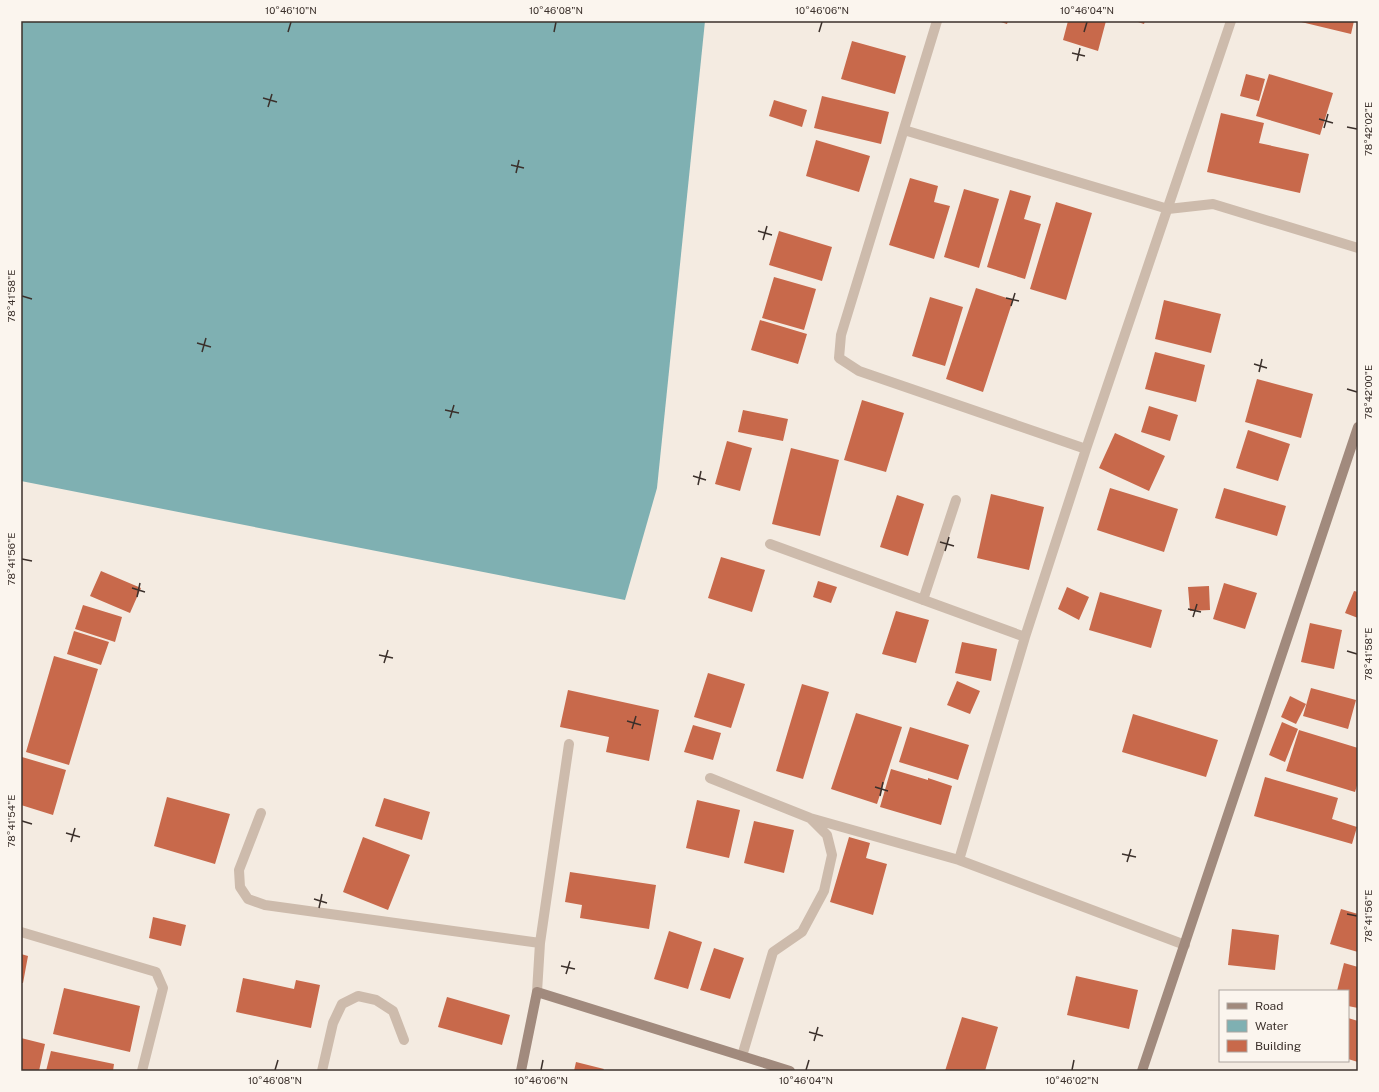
<svg xmlns="http://www.w3.org/2000/svg" width="1379" height="1092" font-family="'Public Sans',sans-serif">
  <rect width="100%" height="100%" fill="#f4ebe1"/>
  <path fill="#7fb0b2" d="M21 21H705L657 488 625 600 21 481Z"/>
  <path fill="#c8694b" d="M998 21H1008L1007 24Z
    M1068 21H1106L1098 51 1063 40Z
    M1135 21H1145L1144 24Z
    M1297 21H1354L1351 34Z
    M852 41 906 56 895 94 841 79Z
    M1246 74 1265 79 1259 101 1240 96Z
    M1269 74 1333 93 1320 135 1256 116Z
    M822 96 889 112 881 144 814 128Z
    M774 100 807 110 802 127 769 116Z
    M1221 113 1264 123 1259 143 1309 154 1300 193 1207 172Z
    M816 140 870 156 859 192 806 176Z
    M910 178 938 186 934 202 950 206 934 259 889 245Z
    M964 189 999 199 979 268 944 257Z
    M1010 190 1031 196 1024 219 1041 224 1025 279 987 267Z
    M1056 202 1092 213 1066 300 1030 289Z
    M779 231 832 247 822 281 769 265Z
    M774 277 816 289 804 330 762 318Z
    M976 288 1013 300 983 392 946 379Z
    M930 297 963 307 945 366 912 356Z
    M1164 300 1221 314 1211 353 1155 339Z
    M760 320 807 334 798 364 751 350Z
    M1155 352 1205 365 1196 402 1145 389Z
    M1257 379 1313 394 1301 438 1245 422Z
    M862 400 904 413 886 472 844 460Z
    M1149 406 1178 415 1170 441 1141 432Z
    M743 410 788 419 783 441 738 432Z
    M1248 430 1290 444 1278 481 1236 468Z
    M1115 433 1165 456 1149 491 1099 468Z
    M727 441 752 448 740 491 715 484Z
    M791 448 839 460 820 536 772 524Z
    M1110 488 1178 509 1164 552 1097 530Z
    M1224 488 1286 506 1277 536 1215 518Z
    M991 494 1044 507 1029 570 977 558Z
    M897 495 924 504 908 556 880 547Z
    M721 557 765 570 752 612 708 598Z
    M101 571 141 588 130 613 90 596Z
    M818 581 837 587 831 603 813 597Z
    M1224 583 1257 593 1245 629 1213 619Z
    M1209 586 1210 610 1190 611 1188 587Z
    M1067 587 1089 597 1079 620 1058 609Z
    M1354 591 1358 592V618L1345 613Z
    M1100 592 1162 610 1151 648 1089 630Z
    M83 605 122 617 115 642 75 629Z
    M896 611 929 620 916 663 882 654Z
    M1310 623 1342 630 1334 669 1301 662Z
    M74 631 109 642 101 665 67 654Z
    M962 642 997 649 991 681 955 673Z
    M54 656 98 669 69 765 26 752Z
    M708 673 745 684 731 728 694 717Z
    M957 681 980 691 970 714 947 705Z
    M802 684 829 692 803 779 776 771Z
    M1311 688 1356 700 1348 729 1303 716Z
    M568 690 659 710 649 761 606 752 609 737 560 727Z
    M1290 696 1306 704 1296 724 1281 717Z
    M856 713 902 727 877 804 831 789Z
    M1133 714 1218 740 1206 777 1122 752Z
    M1282 722 1298 729 1285 762 1269 755Z
    M693 725 721 733 713 760 684 752Z
    M910 727 969 745 958 780 899 762Z
    M1299 730 1358 748V782L1355 792 1286 771Z
    M22 757 66 770 53 815 21 805V761Z
    M891 769 928 780V778L952 786 941 825 880 807Z
    M1265 777 1338 798 1332 819 1357 827 1352 844 1254 816Z
    M167 797 230 814 215 864 154 846Z
    M384 798 430 812 422 840 375 826Z
    M697 800 740 810 729 858 686 848Z
    M754 821 794 830 784 873 744 863Z
    M363 837 410 855 388 910 343 892Z
    M849 837 870 843 866 858 887 864 873 915 830 902Z
    M570 872 656 885 649 929 580 918 582 905 565 902Z
    M1341 909 1358 914V952L1330 944Z
    M153 917 186 925 181 946 149 938Z
    M1232 929 1279 935 1275 970 1228 965Z
    M669 931 702 942 688 989 654 979Z
    M714 948 744 958 730 999 700 990Z
    M21 954 28 956 23 983H21Z
    M1344 963 1358 967V1008L1348 1006V991H1337Z
    M1076 976 1138 990 1129 1029 1067 1015Z
    M243 978 294 989 296 980 320 985 311 1028 236 1012Z
    M64 988 140 1006 130 1052 53 1034Z
    M447 997 510 1015 502 1045 438 1027Z
    M962 1017 998 1027 985 1071H945Z
    M1348 1018 1358 1021V1062L1348 1059Z
    M21 1038 45 1044 39 1071H21Z
    M51 1051 114 1064 113 1071H46Z
    M576 1062 604 1069 603 1071H574Z"/>
  <g fill="none" stroke-linecap="round" stroke-linejoin="round">
    <path stroke="#cdbbac" stroke-width="10" d="M937 21 841 335 839 358 859 371 1086 449
      M904 130 1168 209 1213 204 1358 248
      M770 544 1025 637
      M923 600 956 500
      M710 778 810 818 959 860 1185 945
      M261 813 239 870 240 887 248 899 265 905 540 943
      M959 860 1025 637 1086 449 1231 21
      M21 932 156 972 163 988 142 1071
      M537 992 540 943 569 744
      M742 1056 773 952 802 932 824 891 832 855 827 835 811 819
      M322 1071 333 1023 342 1004 358 996 376 1000 393 1011 404 1040"/>
    <path stroke="#a18a7d" stroke-width="10" d="M521 1071 537 992 790 1071
      M1142 1071 1358 427"/>
  </g>
  <path fill="none" stroke="#3b302b" stroke-width="1.5" d="M288 32 291 22M554 32 556 22M819 32 822 22M1084 32 1087 22M1072 53 1085 56M1077 61 1080 48M263 98 277 102M268 107 272 94M1319 119 1333 123M1347 127 1357 129M1324 128 1328 114M511 165 524 168M516 173 519 160M758 231 772 235M763 240 767 226M22 296 32 299M1006 298 1019 301M1011 306 1015 293M197 343 211 347M202 352 206 338M1254 364 1267 368M1259 372 1262 359M1347 389 1357 392M445 410 459 413M450 418 454 405M693 476 706 480M698 485 701 471M940 542 954 546M945 551 949 537M22 559 32 561M132 588 145 592M137 597 140 583M1188 609 1201 612M1193 617 1197 604M1347 651 1357 654M379 655 393 658M384 663 388 650M627 721 641 725M632 729 636 716M875 787 888 791M880 796 883 782M22 821 32 824M66 833 80 837M71 842 75 828M1122 854 1136 857M1127 862 1131 849M314 899 327 903M319 908 322 894M1347 914 1357 916M561 966 575 969M566 974 570 961M809 1032 823 1036M814 1041 818 1027M275 1070 278 1060M541 1070 543 1060M806 1070 809 1060M1072 1070 1074 1060"/>
  <rect width="1379" height="1092" fill="none" stroke="#fbf5ee" stroke-width="44"/>
  <rect x="1219" y="990" width="130" height="72" fill="#fbf5ee" stroke="#aea6a0"/>
  <rect x="1227" y="1003" width="20" height="6" fill="#a18a7d" stroke="#aea6a0"/>
  <text x="1255" y="1010" font-size="12" fill="#3b302b">Road</text>
  <rect x="1227" y="1020" width="20" height="12" fill="#7fb0b2" stroke="#aea6a0"/>
  <text x="1255" y="1030" font-size="12" fill="#3b302b">Water</text>
  <rect x="1227" y="1040" width="20" height="12" fill="#c8694b" stroke="#aea6a0"/>
  <text x="1255" y="1050" font-size="12" fill="#3b302b">Building</text>
  <rect x="22" y="22" width="1335" height="1048" fill="none" stroke="#3b302b" stroke-width="1.5"/>
  <g font-size="10" text-anchor="middle" fill="#3b302b">
    <text x="291" y="14">10°46'10"N</text>
    <text x="556" y="14">10°46'08"N</text>
    <text x="822" y="14">10°46'06"N</text>
    <text x="1087" y="14">10°46'04"N</text>
    <text transform="translate(1368 129) rotate(-90)" y="4">78°42'02"E</text>
    <text transform="translate(11 296) rotate(-90)" y="4">78°41'58"E</text>
    <text transform="translate(1368 392) rotate(-90)" y="4">78°42'00"E</text>
    <text transform="translate(11 559) rotate(-90)" y="4">78°41'56"E</text>
    <text transform="translate(1368 654) rotate(-90)" y="4">78°41'58"E</text>
    <text transform="translate(11 821) rotate(-90)" y="4">78°41'54"E</text>
    <text transform="translate(1368 916) rotate(-90)" y="4">78°41'56"E</text>
    <text x="275" y="1084">10°46'08"N</text>
    <text x="541" y="1084">10°46'06"N</text>
    <text x="806" y="1084">10°46'04"N</text>
    <text x="1072" y="1084">10°46'02"N</text>
  </g>
</svg>
